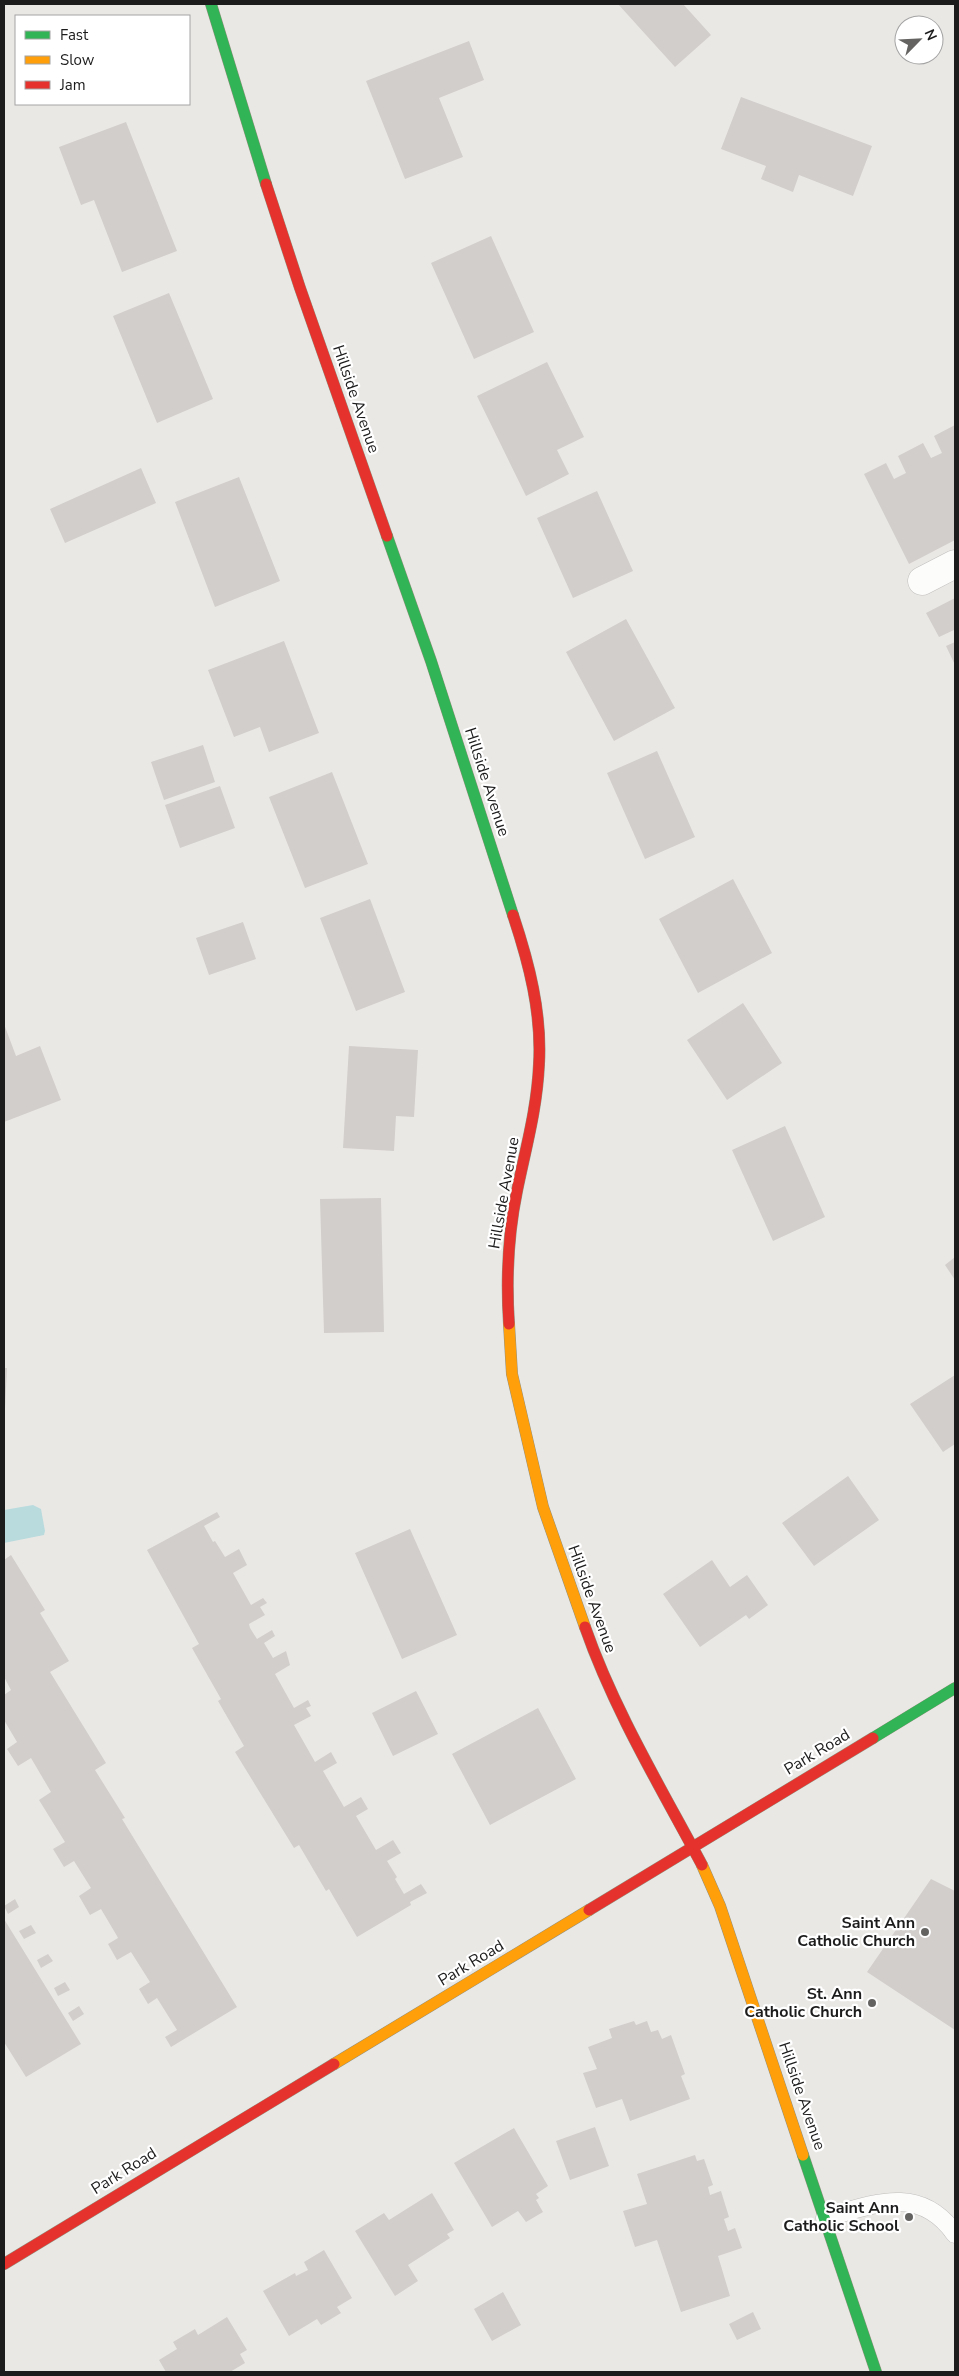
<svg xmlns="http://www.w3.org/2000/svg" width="959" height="2376" font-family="'Nunito Sans',sans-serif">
  <rect width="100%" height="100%" fill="#eae8e5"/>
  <path fill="#b9dbdd" d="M33 1505 41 1509 45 1531 44 1535 4 1543V1510Z"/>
  <path fill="#d1cecc" d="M618 4H683L711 35 675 67Z
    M469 41 484 80 439 98 463 157 405 179 366 81Z
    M741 97 872 146 853 196 799 175 793 192 761 179 766 166 721 149Z
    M126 122 177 251 122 272 94 200 81 205 59 147Z
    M491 236 534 332 474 359 431 263Z
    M169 293 213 399 157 423 113 316Z
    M547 362 584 437 557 450 569 474 526 496 477 396Z
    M955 425V540L909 564 864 474 886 463 894 479 906 473 898 456 923 443 931 458 942 453 934 436Z
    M141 468 156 503 65 543 50 509Z
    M239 477 280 581 215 607 175 502Z
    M597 491 633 571 573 598 537 518Z
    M955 598V633L954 630 939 637 926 613Z
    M626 619 675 708 614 741 566 652Z
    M284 641 319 733 269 752 260 727 234 737 208 670Z
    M955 642V665L946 646Z
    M203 745 215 782 164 800 151 762Z
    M657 751 695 837 645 859 607 773Z
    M332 772 368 864 305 888 269 797Z
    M220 786 235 828 180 848 165 805Z
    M733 879 772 953 698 993 659 919Z
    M370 899 405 992 356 1011 320 918Z
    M243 922 256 959 209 975 196 938Z
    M743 1003 782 1063 727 1100 687 1040Z
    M4 1024 16 1056 40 1046 61 1100 4 1122Z
    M349 1046 418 1050 414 1117 396 1116 394 1151 343 1148Z
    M785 1126 825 1217 773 1241 732 1150Z
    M381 1198 384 1332 324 1333 320 1199Z
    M955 1257V1280L945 1265Z
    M4 1368H7L5 1409H4Z
    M955 1375V1444L943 1452 910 1404Z
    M848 1476 879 1520 814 1566 782 1523Z
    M217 1512 220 1517 204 1526 213 1542 215 1541 225 1557 239 1549 247 1565 233 1573 251 1605 263 1598 267 1603 260 1607 265 1615 249 1624 250 1628 257 1639 272 1630 275 1636 264 1643 273 1658 286 1651 290 1665 275 1674 294 1708 308 1700 311 1706 306 1708 311 1716 294 1725 315 1762 331 1752 337 1763 323 1771 344 1807 361 1797 368 1809 356 1816 376 1850 393 1840 401 1853 387 1861 397 1877 395 1879 404 1894 421 1884 427 1893 410 1902 411 1905 357 1937 329 1889 326 1891 299 1845 294 1848 235 1752 244 1746 218 1701 221 1699 192 1648 199 1644 147 1550Z
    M410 1529 457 1635 402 1659 355 1553Z
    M11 1555 45 1610 40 1613 69 1661 50 1672 106 1763 95 1770 125 1818 122 1819 237 2007 171 2047 165 2037 177 2030 157 1998 148 2004 139 1989 150 1982 131 1952 117 1960 108 1944 118 1938 117 1936 101 1909 90 1915 79 1896 91 1888 74 1861 64 1867 53 1849 65 1842 39 1800 51 1792 31 1758 18 1766 7 1749 17 1742 4 1720V1695L11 1690 4 1677V1560Z
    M712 1560 730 1587 747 1575 768 1605 749 1619 746 1615 700 1647 663 1594Z
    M416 1691 438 1734 393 1756 372 1713Z
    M538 1708 576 1779 490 1825 452 1754Z
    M931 1879 955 1891V2030L867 1972Z
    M15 1899 19 1907 8 1914 4 1906Z
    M4 1919 81 2044 26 2077 4 2042Z
    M31 1925 36 1933 24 1939 19 1931Z
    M48 1954 53 1961 41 1968 37 1960Z
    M65 1982 70 1990 58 1996 54 1988Z
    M79 2006 84 2014 73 2021 68 2013Z
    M634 2021 636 2025 647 2021 651 2032 658 2030 662 2039 671 2035 685 2074 681 2076 690 2099 630 2121 622 2099 596 2108 583 2073 597 2069 588 2047 612 2038 609 2029Z
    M595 2127 609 2166 570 2180 556 2141Z
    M514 2128 548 2186 536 2194 539 2198 536 2200 543 2212 526 2222 518 2211 492 2227 454 2163Z
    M695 2155 697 2161 704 2159 713 2185 708 2187 710 2195 721 2191 729 2217 724 2219 728 2231 735 2228 742 2248 718 2256 730 2296 681 2312 657 2240 635 2247 623 2211 647 2204 637 2174Z
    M432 2193 454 2230 447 2234 450 2238 408 2265 418 2281 395 2296 355 2231 384 2213 389 2220Z
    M324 2250 352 2298 337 2307 341 2313 321 2325 317 2319 289 2336 263 2291 295 2273 296 2276 308 2270 304 2262Z
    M503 2292 521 2325 492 2341 474 2309Z
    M753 2312 761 2329 737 2340 729 2324Z
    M227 2317 247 2350 240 2354 245 2363 230 2372H166L159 2360 177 2349 173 2342 195 2329 198 2335Z"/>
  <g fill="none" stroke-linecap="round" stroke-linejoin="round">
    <defs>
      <path id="lane" d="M825 2218C873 2204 920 2184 955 2234"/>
      <path id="street" d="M922 581 955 564"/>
      <path id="fast" d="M211 4 266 184
        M387 536 431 661 513 915
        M873 1738 955 1688
        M803 2155 876 2372"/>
      <path id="slow" d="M509 1324 512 1374 543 1507 585 1627
        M702 1865 720 1906 803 2155
        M334 2064 589 1910"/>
      <path id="jam" d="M266 184 300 288 387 536
        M509 1324C506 1279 508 1235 517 1191 526 1147 537 1109 539 1064 542 1013 529 963 513 915
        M585 1627C614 1710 661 1788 702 1865
        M589 1910 873 1738
        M4 2264 334 2064"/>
    </defs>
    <use href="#lane" stroke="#c0bfbd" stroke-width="19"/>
    <use href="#street" stroke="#c0bfbd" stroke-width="29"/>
    <use href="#fast" stroke="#93917e" stroke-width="12"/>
    <use href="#slow" stroke="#93917e" stroke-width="12"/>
    <use href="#jam" stroke="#93917e" stroke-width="12"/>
    <use href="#lane" stroke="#fcfcfb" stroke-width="18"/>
    <use href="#street" stroke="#fcfcfb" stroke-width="28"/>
    <use href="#fast" stroke="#30b455" stroke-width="11"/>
    <use href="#slow" stroke="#ff9f0a" stroke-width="11"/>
    <use href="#jam" stroke="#e5322d" stroke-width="11"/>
  </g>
  <g fill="#646362" stroke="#fff" stroke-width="2">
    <circle cx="925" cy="1932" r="5"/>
    <circle cx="872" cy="2003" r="5"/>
    <circle cx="909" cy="2217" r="5"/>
  </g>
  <g text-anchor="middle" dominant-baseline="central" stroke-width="4.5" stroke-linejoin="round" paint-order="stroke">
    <g font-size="16" fill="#1c1c1c" stroke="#fff">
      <text transform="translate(356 399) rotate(71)">Hillside Avenue</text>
      <text transform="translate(487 782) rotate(72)">Hillside Avenue</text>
      <text transform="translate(504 1193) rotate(-80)">Hillside Avenue</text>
      <text transform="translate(592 1599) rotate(70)">Hillside Avenue</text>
      <text transform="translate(817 1752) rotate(-31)">Park Road</text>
      <text transform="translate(471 1963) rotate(-31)">Park Road</text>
      <text transform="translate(802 2096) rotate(71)">Hillside Avenue</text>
      <text transform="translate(124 2171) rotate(-32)">Park Road</text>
    </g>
    <g font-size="16" font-weight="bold" fill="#1c1c1c" stroke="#fff" text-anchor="end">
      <text x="915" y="1923">Saint Ann<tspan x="915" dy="18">Catholic Church</tspan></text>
      <text x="862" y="1994">St. Ann<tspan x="862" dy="18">Catholic Church</tspan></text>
      <text x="899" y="2208">Saint Ann<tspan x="899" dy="18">Catholic School</tspan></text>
    </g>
  </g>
  <rect width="959" height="2376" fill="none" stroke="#1c1c1c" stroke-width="10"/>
  <rect x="15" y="15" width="175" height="90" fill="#ffffff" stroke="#a4a4a4"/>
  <rect x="25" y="31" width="25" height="8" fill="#30b455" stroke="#a4a4a4"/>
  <text x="60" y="40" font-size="15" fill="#1c1c1c">Fast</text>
  <rect x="25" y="56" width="25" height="8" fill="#ff9f0a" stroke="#a4a4a4"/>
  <text x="60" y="65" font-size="15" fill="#1c1c1c">Slow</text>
  <rect x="25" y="81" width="25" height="8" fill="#e5322d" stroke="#a4a4a4"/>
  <text x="60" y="90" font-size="15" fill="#1c1c1c">Jam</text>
  <g transform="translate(919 40) rotate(66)"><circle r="24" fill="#ffffff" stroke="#a4a4a4"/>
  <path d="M0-4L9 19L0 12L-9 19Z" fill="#646362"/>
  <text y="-8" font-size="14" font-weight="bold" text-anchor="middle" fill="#1c1c1c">N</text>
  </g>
</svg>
